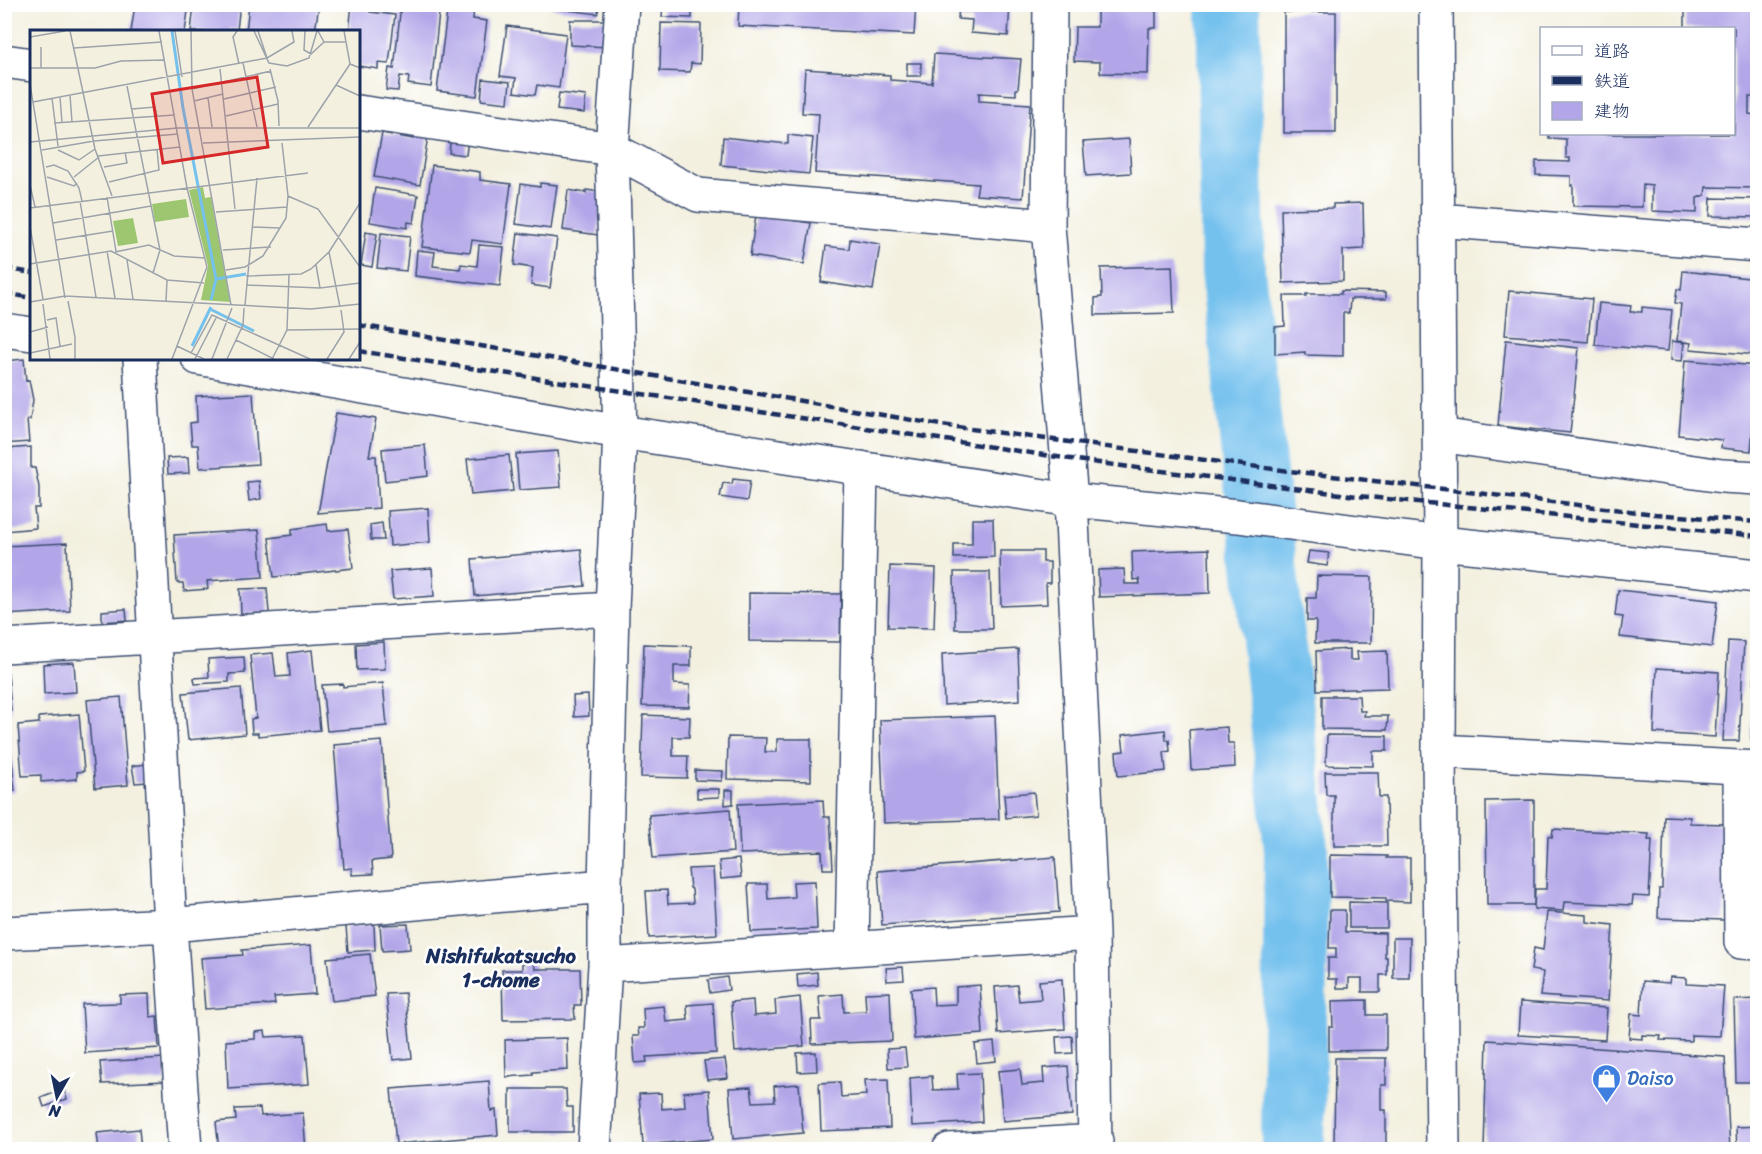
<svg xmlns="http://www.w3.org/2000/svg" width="1762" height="1154" font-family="Sriracha,'Klee One',sans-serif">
  <rect width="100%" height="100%" fill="#fff"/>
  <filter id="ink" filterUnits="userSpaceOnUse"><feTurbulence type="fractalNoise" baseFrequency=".0167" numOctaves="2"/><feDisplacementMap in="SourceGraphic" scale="12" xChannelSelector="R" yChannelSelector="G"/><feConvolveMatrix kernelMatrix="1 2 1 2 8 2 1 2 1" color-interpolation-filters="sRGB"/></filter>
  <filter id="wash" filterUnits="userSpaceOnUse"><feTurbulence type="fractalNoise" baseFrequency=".008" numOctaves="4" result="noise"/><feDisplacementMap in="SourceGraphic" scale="24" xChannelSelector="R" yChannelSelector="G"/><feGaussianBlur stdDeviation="1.35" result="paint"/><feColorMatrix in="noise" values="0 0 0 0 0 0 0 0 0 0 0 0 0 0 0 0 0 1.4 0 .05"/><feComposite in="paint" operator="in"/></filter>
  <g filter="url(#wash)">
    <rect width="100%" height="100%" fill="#f3f0df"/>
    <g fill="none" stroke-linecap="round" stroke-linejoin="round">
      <path stroke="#74c1ee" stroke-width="64" d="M1228 4 1233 270 1296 849 1293 1150"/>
    </g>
    <g id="blocks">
      <path fill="#b2a6e8" d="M135 4H189L185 32H131Z
        M194 4H240L237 30 230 29V32H191Z
        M249 4H319L315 32H246Z
        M352 4H371L370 12 395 15 389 64 378 63V69L358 66V32H349Z
        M401 4H440L431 87 408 84 409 77 400 76 398 91 386 90 389 68 394 69Z
        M448 4 474 5 473 19 487 21 477 96 437 91Z
        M551 4H599L598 14 551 8Z
        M663 4H692V18L662 17Z
        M739 4H916L914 35 738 26Z
        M959 4H1010L1008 36 971 33 972 20 958 19Z
        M1097 4H1156V28H1149L1148 74 1100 73V62L1074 61 1075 27H1097Z
        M1685 6 1758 8 1757 97H1749V114L1758 115V188L1706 187 1705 195 1697 198V213L1652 211V185L1643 184 1642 207 1573 206V185L1571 186V176L1536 175V161L1570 162V158H1566V139L1549 138V134H1734L1735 88H1734V28H1685Z
        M1284 12H1336V133H1284Z
        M570 20H608V47L570 45Z
        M661 23 701 24 700 64 691 63 690 72 660 71Z
        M507 26 566 34 559 88 537 85 535 95 514 92 516 78 500 76Z
        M934 54 1021 59 1018 89H1016V95L979 93V101L1030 104 1023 198 976 195 978 184 815 173 819 114 802 113 805 69 890 75V80L932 83Z
        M907 63H921V76H907Z
        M483 79 510 82 508 103 481 100Z
        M559 93 586 96 584 113 557 110Z
        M382 133 414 139 415 133 428 136 420 185 374 177Z
        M788 135 813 138 809 174 721 165 723 137 788 144Z
        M451 136 468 139 466 155 449 153Z
        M1129 139 1131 173 1086 176 1083 142Z
        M432 165 480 172V180L511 184 503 244 472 240 470 252 422 247Z
        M540 183 557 185 551 229 516 224 521 184 540 187Z
        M375 188 418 195 414 223 408 222 407 228 370 222Z
        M568 190 586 193V190L603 192 598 235 563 230Z
        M1711 198 1758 199V217L1710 216Z
        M1363 203 1364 249 1343 250V281L1283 283 1281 209 1333 208V204Z
        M756 215 811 223 804 264 750 256Z
        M366 232 377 234 372 267 361 265Z
        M381 233 410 236 406 271 377 268Z
        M518 233 557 238 550 288 531 285 533 268 514 265Z
        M850 239 880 244 873 290 821 282 826 246 849 249Z
        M479 245 504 247 500 286 415 276 417 250 435 252 433 266 460 269 461 264 477 266Z
        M1172 266 1174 313 1095 315V298L1102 297 1101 268Z
        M1683 271 1758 279V355L1690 349 1691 343 1677 341 1681 304 1675 303 1677 289 1681 290Z
        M1341 291 1386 292V299H1350L1349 313H1343V356L1305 355V352L1275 354V327L1285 326 1284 296H1306V294H1341Z
        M1509 291 1592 299 1588 342 1505 335Z
        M1599 303 1631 306 1630 312H1642V307L1672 310 1668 351 1595 345Z
        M1506 340 1579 348 1570 433 1498 426Z
        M1672 341 1684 343 1682 361 1671 360Z
        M24 359 26 381 29 380 33 400 30 420H27L29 442 4 444V361Z
        M1685 360 1758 366 1751 451 1721 448 1722 440 1679 435Z
        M253 393 258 464 200 468 198 445H192L190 423 197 422 196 396Z
        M336 413 376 419 369 456H376L379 508 318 513Z
        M425 445 428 476 385 481 382 449Z
        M31 447V468H35L39 487V508H34L36 528 5 531V449Z
        M558 451 561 487 519 490 516 454Z
        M509 455 513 491 471 495 467 459Z
        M188 457 189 473 168 474 167 458Z
        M733 479 750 481 747 501 720 497 723 483 732 484Z
        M259 481 261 499 249 501 247 482Z
        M428 508 430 542 390 546 388 511Z
        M972 519H993L994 557 954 558V544H972Z
        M382 523 384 540H371L370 525Z
        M327 524 328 531 348 529 353 568 274 577 269 538 292 535V529Z
        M259 530 263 577 207 581 208 589 184 591 183 583H177L174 535Z
        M67 543 70 611 4 615V546Z
        M581 549 585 586 475 596 472 559Z
        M1209 549 1210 593 1099 597 1098 570 1124 569 1125 584H1140L1139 579 1133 580 1132 552Z
        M1000 551H1043V562H1050V583H1046L1047 604 1001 606Z
        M1309 551 1329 553 1327 566 1307 563Z
        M890 566 936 568 934 628 888 627Z
        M432 568 434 596 393 599 390 571Z
        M954 572H990L992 629H955Z
        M1317 576 1372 577 1371 643H1315L1316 621H1307V598H1316Z
        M267 588 269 613 241 614 240 589Z
        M1618 590 1718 601 1712 647 1620 637 1623 617 1615 616Z
        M749 593 841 594 840 642 749 641Z
        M126 609 127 620 102 622V611Z
        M1728 641 1744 642 1739 741H1723Z
        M384 642 385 669 357 670 356 644Z
        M644 644 691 646V666H674V684L690 685 689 707 642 706Z
        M1018 649 1020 700 944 705 942 654Z
        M1350 649V660H1358L1357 652 1387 651 1388 688 1317 690 1316 651Z
        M312 650 320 730 258 736V733H252L251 719 256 718 250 655 273 653 276 677 290 676 288 653Z
        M1756 650H1758V740H1751Z
        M244 657 245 673 229 674V682L195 684 194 678 209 677 208 659Z
        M74 662 76 692 44 694 43 664Z
        M1657 668 1719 672 1715 737 1654 733Z
        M5 673H8L11 711 5 712Z
        M383 683 387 726 327 731 322 685 343 684V687Z
        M241 688 245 734 188 740 183 693Z
        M588 695 589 716 574 717 573 696Z
        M1322 696H1359L1360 711H1365L1364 716H1388L1387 730 1322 729Z
        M121 697 128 785 95 788 87 700Z
        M79 714 84 771 77 772V779L41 782V775L22 776 18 725 39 723V717Z
        M643 715 690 717 689 737H673V756H688L687 778 641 777Z
        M995 716 999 819 884 823 880 720Z
        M1227 727 1228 743H1234L1235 767 1191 770 1189 730Z
        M9 729 15 791 4 792V730Z
        M1165 730 1166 740H1169L1170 751 1164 752 1166 771 1118 776 1116 752 1124 751 1122 735Z
        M1327 735 1387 736V751H1373V766L1326 765Z
        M728 737 766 738 765 752H777V739H811V781L727 779Z
        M382 741 391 859 372 861 373 874 352 875V868L344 869 334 745Z
        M146 764 148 782 135 783 132 766Z
        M695 770 723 771 722 781 695 780Z
        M1325 772H1378L1379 797H1386L1387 846H1334V795H1326Z
        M697 789H719V797L697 798Z
        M725 790H733V804L725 805Z
        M1034 792 1036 815 1006 818 1004 795Z
        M823 800 824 817H830L833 869H823L822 851 740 854 738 804Z
        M1534 800V905H1487L1486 801Z
        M730 809 733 852 653 858 649 815Z
        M1664 816 1690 817V823L1726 824 1724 920 1658 918 1659 889H1662Z
        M1553 829 1649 834 1648 840H1652L1649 897 1633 896 1632 905 1564 902 1563 911 1534 909 1535 889H1546L1548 836 1552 837Z
        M1330 855 1387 856 1386 858H1410V902L1386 901V898L1330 897Z
        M1055 857 1059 912 882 925 878 871Z
        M739 859 741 877 721 879 719 861Z
        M713 868 717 934 649 938 646 891 667 890 668 904 693 903 692 889 690 888 688 869Z
        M815 881 817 929 751 932 748 884H767L768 899 794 897 793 882Z
        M1349 902 1387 903V928H1349Z
        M1330 910H1345V932L1385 933V957H1387V975H1380V992H1362V978H1349V988H1337V979H1328V958H1336V948H1329Z
        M1547 912 1587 915V922L1613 925 1608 1001 1540 996 1543 972 1531 970 1534 948 1543 950Z
        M374 924 375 950 348 952 346 926Z
        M408 924 410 949 382 951 380 925Z
        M1393 938H1410L1409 978H1393Z
        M311 945 315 994 274 997 275 1004 205 1009 201 958 243 955 242 950Z
        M370 954 375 996 332 1001 327 958Z
        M522 963H534L535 969H580L581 1005H574L575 1019 503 1020 502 970H522Z
        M903 967 904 980 887 981 886 968Z
        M817 972 818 985 798 987 797 974Z
        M727 977 729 990 710 993 708 980Z
        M1670 977 1686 978V984L1724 986 1720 1036 1691 1035V1041L1660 1040 1661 1036 1642 1035V1039L1629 1038 1631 1014 1641 1015 1643 981 1669 983Z
        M1062 979 1065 1029 998 1034 995 987 1017 985 1019 1001 1041 999 1039 981Z
        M980 985 983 1034 914 1039 911 989 933 987 934 1005 956 1004V987Z
        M890 992 892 1041 812 1044 811 1020H821L819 996 843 994 844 1012 866 1011 865 993Z
        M405 993 412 1058 393 1060 386 994Z
        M149 994 150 1017 157 1016 159 1048 85 1053 82 1004 120 1003V995Z
        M800 997 804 1046 735 1052 731 1002 753 1000 754 1016 776 1014 775 1000Z
        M1758 999V1082H1736L1734 1000Z
        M1367 1000V1015H1386V1050L1329 1051V1027H1333L1332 1001Z
        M1520 1002 1607 1008 1605 1040 1518 1035Z
        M713 1003 716 1053 646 1057 647 1062 635 1063 633 1036H639L638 1028H644L643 1008 664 1006 666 1022 688 1020 687 1005Z
        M265 1031 266 1037 305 1035 309 1084 228 1089 226 1041 255 1039V1032Z
        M1072 1036 1073 1053 1057 1054 1056 1037Z
        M567 1038 568 1070 533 1072V1075L506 1077 505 1040Z
        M1487 1040 1725 1057 1730 1150H1484Z
        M994 1042 996 1061 977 1063 975 1044Z
        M905 1048 907 1067 888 1068 887 1049Z
        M816 1052 817 1071 798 1072 797 1053Z
        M164 1058 166 1081 102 1084 100 1062Z
        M1335 1058H1386V1085H1381V1110H1386V1150H1334Z
        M725 1059 728 1078 707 1080 704 1061Z
        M1068 1066 1072 1115 1003 1121 998 1071 1020 1069 1022 1085 1044 1083 1043 1068Z
        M980 1073 982 1122 912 1126 910 1078 932 1076 933 1090 958 1089 957 1074Z
        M888 1079 890 1128 821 1131 819 1083 840 1082 841 1097 866 1095 865 1080Z
        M489 1081 491 1111 496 1110 498 1135 396 1144 391 1089Z
        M799 1084 803 1133 733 1139 729 1088 751 1087 753 1102 775 1101 774 1086Z
        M64 1089 67 1099 44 1107 41 1098Z
        M510 1089H566L567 1107H573V1132H510Z
        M709 1090 713 1139 643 1145 639 1094 661 1093 662 1109 685 1107 684 1092Z
        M260 1108 261 1116 303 1113 306 1150H219L216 1122 236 1120 235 1109Z
        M1758 1126V1150H1737L1736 1127Z
        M139 1129 141 1150H99L97 1133Z"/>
    </g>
  </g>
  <g filter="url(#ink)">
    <use href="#blocks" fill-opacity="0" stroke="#3b4c71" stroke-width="1.5"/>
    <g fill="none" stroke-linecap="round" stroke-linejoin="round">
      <defs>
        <path id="minor" d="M1050 4 1048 226 1071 500 1092 933 1095 1150
          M4 61 32 65
          M358 112 612 149 698 195 1048 226
          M1437 220 1758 245
          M140 358 170 925 185 1150
          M1439 435 1722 476 1758 478
          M4 646 612 609
          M1439 751 1758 768
          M1740 767 1741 942 1758 943
          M4 933 170 925 605 886
          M852 948 861 468
          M605 965 1092 933
          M594 1150 605 965V886L612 609 620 432 612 149 622 4
          M949 1150 1096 1141"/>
        <path id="tertiary" d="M1436 4 1440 543 1439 751 1443 1150
          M4 330 32 334
          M198 358 620 432 1071 500 1238 516 1440 543 1758 576"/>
      </defs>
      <use href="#minor" stroke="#3b4c71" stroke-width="36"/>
      <use href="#tertiary" stroke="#3b4c71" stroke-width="36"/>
      <use href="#minor" stroke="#fff" stroke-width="33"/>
      <use href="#tertiary" stroke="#fff" stroke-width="33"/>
      <path stroke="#1b2f5e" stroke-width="4.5" stroke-dasharray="9 4.5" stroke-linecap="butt" d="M4 268 32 273
        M4 293 32 298
        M358 325 941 425 1273 469 1655 514 1758 522
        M358 351 1084 461 1348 495 1758 536"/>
    </g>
  </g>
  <defs>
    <symbol id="shop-pin" viewBox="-11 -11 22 30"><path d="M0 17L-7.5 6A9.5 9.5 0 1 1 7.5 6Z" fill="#3f7fe0" stroke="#fff"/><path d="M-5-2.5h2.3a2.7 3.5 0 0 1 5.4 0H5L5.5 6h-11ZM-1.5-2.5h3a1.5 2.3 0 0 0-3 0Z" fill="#fff"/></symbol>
  </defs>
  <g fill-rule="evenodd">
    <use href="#shop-pin" x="1590" y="1062" width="33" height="45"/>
  </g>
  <g text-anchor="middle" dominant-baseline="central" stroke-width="5" stroke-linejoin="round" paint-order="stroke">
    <g font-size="20" fill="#366cbe" stroke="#fff" text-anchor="start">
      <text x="1627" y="1078">Daiso</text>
    </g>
    <g font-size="21" font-weight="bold" fill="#1b2f5e" stroke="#fff">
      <text x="501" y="956">Nishifukatsucho<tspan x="501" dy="24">1-chome</tspan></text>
    </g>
  </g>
  <g transform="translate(30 30)">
    <rect width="330" height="330" fill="#f3f0df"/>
    <path d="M173 157 175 168 181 167 200 272 171 270 178 236 159 160ZM156 169 159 187 125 192 122 174ZM103 188 108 213 88 216 83 191Z" fill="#9dc671"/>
    <path fill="none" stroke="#74c1ee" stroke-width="3" d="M142 1 153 78 186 249M181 270 186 249 216 244M180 279 224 301M162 316 181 277"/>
    <path fill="none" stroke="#9da3ab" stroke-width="1.5" d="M40 1 65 119 82 166M129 1 157 158 177 237 142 329M145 1 152 47M161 1 162 59 201 275M207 1 203 7 209 34M224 1 239 33 257 36 279 28 287 1M228 1 237 28M275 1 274 20 281 24 294 12M288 1 294 12H315M314 1 320 34M0 7 35 1M44 18 132 12M213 33 227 97M0 38H65L91 31 135 30M11 38V17M190 39 205 179M240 39 248 71 249 96M0 54 35 268M306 55 330 66M97 56 130 220 123 243M162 59 241 41M40 65 42 92M30 67 32 93M22 68 28 116M178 68 182 97M194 69 246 57M164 71 193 64M3 72 237 28 264 12 262 1M102 79 125 77 127 87M196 86 248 74M24 93 145 85M278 97 320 34 330 38M0 112 147 98H330M173 113 330 107M12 120 64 111 148 104M28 120 49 130 65 119M68 126 150 117M16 137 24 135 38 141 49 158 52 171M74 137 97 133 95 122M17 147 44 156 47 153M44 147 69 127M79 152 129 140 127 119M0 155 5 177M258 166 288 179 330 237M77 167 86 221M50 171 66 267M0 178 278 143M186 182 257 177M23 193 121 176M0 197 13 269M222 197 250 198M26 210 83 201M193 220 241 217M77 221 85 268M85 222 119 215 144 226 175 228M299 222 310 277M97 230 103 269M0 234 81 221 137 250 174 253M286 235 290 258M196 240 215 237 233 226 256 188 258 166 252 113M216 246 271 244 281 239 299 222 330 173M216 255 290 258 330 253M38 271 45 307V329M136 271 137 250M0 272 35 266 281 279 330 274M13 274 20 329M215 275 227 148M17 290 26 288 30 316M257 300 330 299M0 302 18 297M206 310 244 329M147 316 174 329M0 323 42 314M161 323 182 285 280 329M165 329 187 286M182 329 202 278M197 329 213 295 214 278M242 329 257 300 259 245M297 329 314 302 311 280M319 329 330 312"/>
    <path fill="#d62828" fill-opacity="0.15" stroke="#d62828" stroke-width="3" d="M227 47 238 117 133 133 122 64Z"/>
    <rect width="330" height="330" fill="none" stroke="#1b2f5e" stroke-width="3"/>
  </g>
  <rect width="1762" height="1154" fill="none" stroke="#fff" stroke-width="24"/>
  <rect x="1540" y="27" width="195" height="108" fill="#ffffff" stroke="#a4acbf" stroke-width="1.5"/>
  <rect x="1552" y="46" width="30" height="9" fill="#ffffff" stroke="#a4acbf" stroke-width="1.5"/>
  <text x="1594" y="57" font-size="18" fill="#1b2f5e">道路</text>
  <rect x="1552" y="76" width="30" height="9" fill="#1b2f5e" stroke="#a4acbf" stroke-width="1.5"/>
  <text x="1594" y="87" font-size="18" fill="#1b2f5e">鉄道</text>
  <rect x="1552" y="102" width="30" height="18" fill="#b2a6e8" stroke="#a4acbf" stroke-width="1.5"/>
  <text x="1594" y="117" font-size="18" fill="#1b2f5e">建物</text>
  <g transform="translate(57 1097) rotate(189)" stroke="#ffffff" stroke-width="4.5" paint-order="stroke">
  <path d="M0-4.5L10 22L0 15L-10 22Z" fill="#1b2f5e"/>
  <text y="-9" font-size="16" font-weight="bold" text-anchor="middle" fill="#1b2f5e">N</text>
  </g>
</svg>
